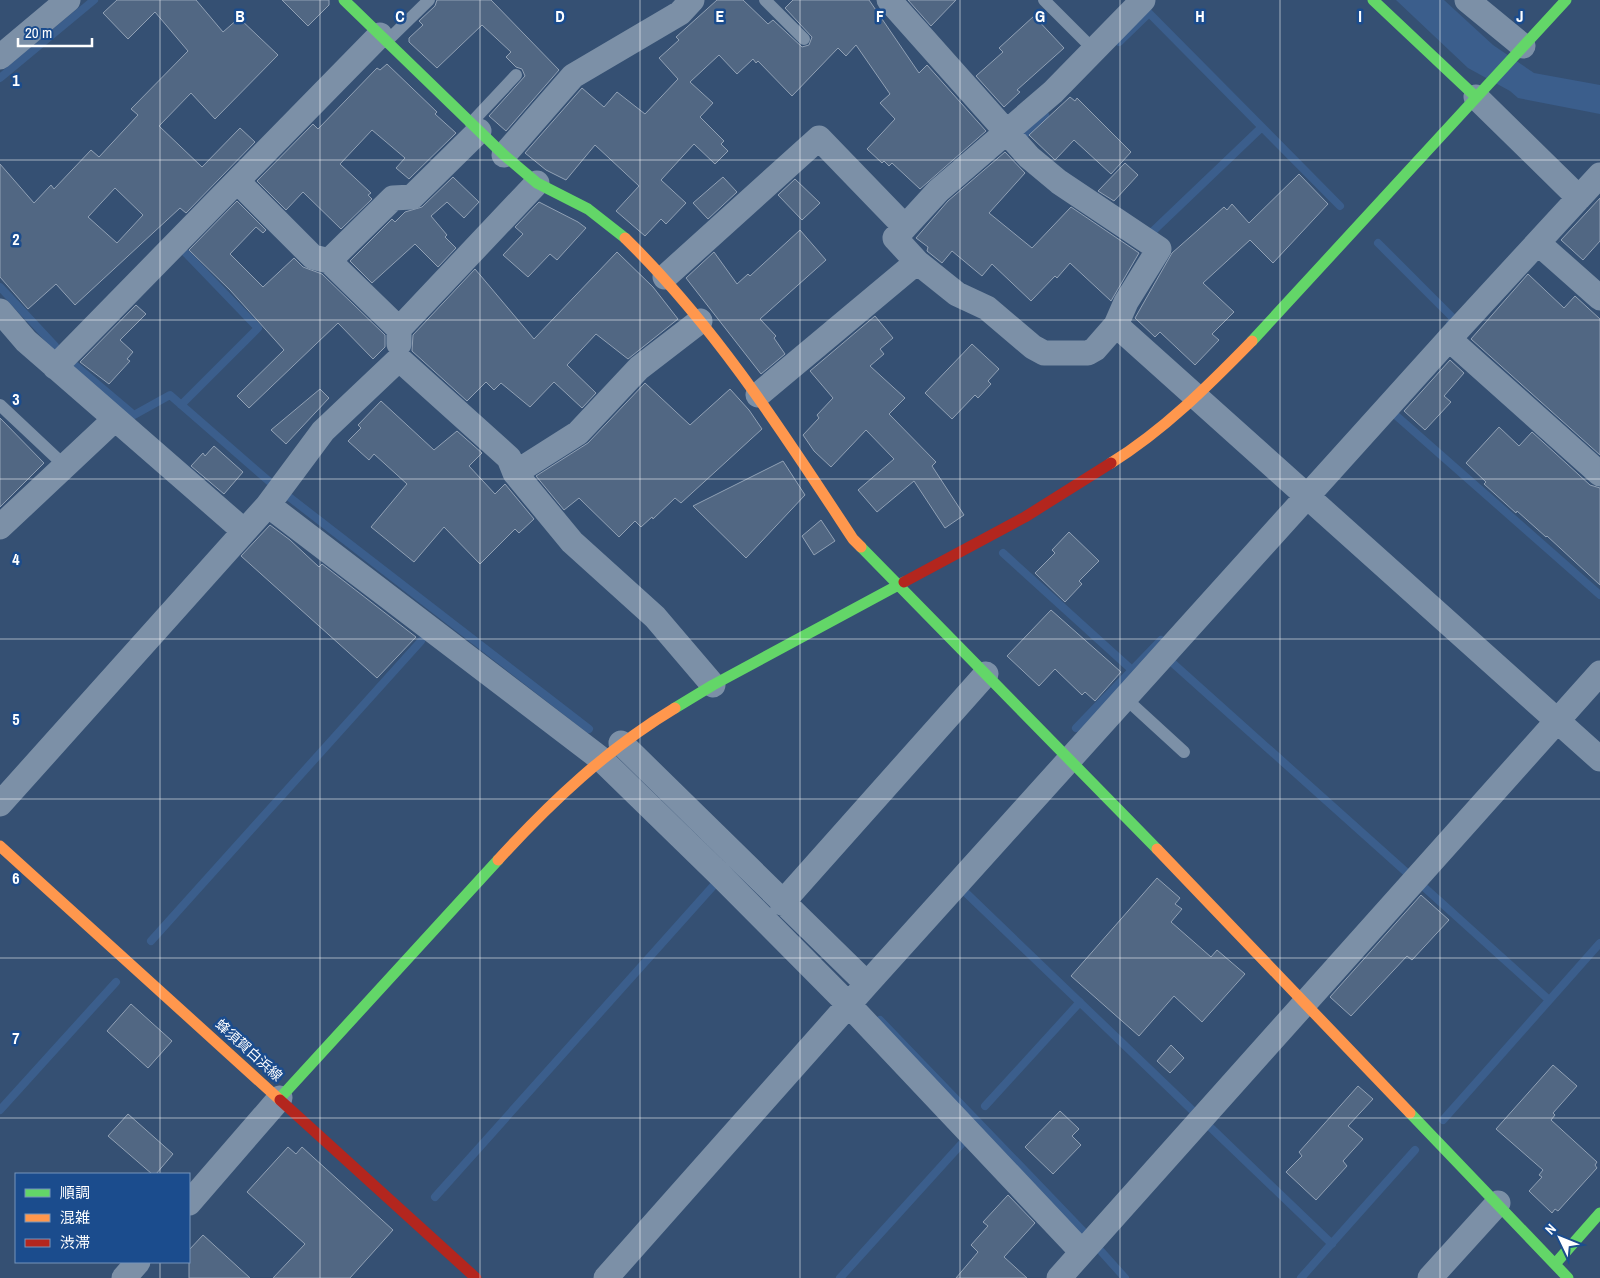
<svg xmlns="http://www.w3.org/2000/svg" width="1600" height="1278" font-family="'Archivo Narrow','Noto Sans JP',sans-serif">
  <rect width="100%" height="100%" fill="#355073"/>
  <path fill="#3b5e8c" d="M1396 0H1444L1493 45 1534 73 1600 85V114L1518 98 1510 91 1468 68Z"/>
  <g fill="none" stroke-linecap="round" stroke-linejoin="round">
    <path stroke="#3b5e8c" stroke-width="8" d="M1148 12 1340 206
      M1119 42 1149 13
      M0 78 94 0
      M1023 136 1045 115
      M1155 236 1151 233 1262 127
      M1378 243 1454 319 1450 324
      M179 246 258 328 181 405
      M0 287 55 346
      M76 366 134 415 170 395 271 483 589 729
      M1392 412 1600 595
      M1003 553 1132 670
      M1167 658 1406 872
      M1076 728 1161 640
      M1425 888 1549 1000
      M964 891 1192 1110
      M151 941 421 641
      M880 1020 1082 1230 1125 1278
      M985 1106 1080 1002
      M0 1110 116 982
      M1443 1120 1600 943
      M1208 1125 1332 1244
      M435 1197 714 885
      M840 1278 965 1140
      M1301 1278 1415 1150"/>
  </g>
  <path fill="#516783" stroke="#91a1b5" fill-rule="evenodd" d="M117 0H196L223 32 239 18 278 55 215 119 191 93 159 126 202 167 240 128 255 142 186 213 180 208 75 305 56 284 28 309 0 277V164L34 203 51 185 54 189 91 150 99 157 138 115 131 109 188 51 155 12 128 39 103 13ZM115 188 143 215 117 243 88 217Z
    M282 0H329V5L308 26Z
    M437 0H491L559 70 506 131 489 116 525 76 522 69 516 67 506 57 511 52 482 25 437 68 409 42V38L423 25 419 21 435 6Z
    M717 0H743L768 24 773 20 802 47 809 45 812 37 785 8 793 0H869L919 73 927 65 986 131 920 189 892 163 889 166 884 161 882 163 867 149 895 119 880 103 890 94 856 45 846 56 838 48 792 96 758 61 756 63 753 59 737 74 719 55 690 82 713 103 700 117 724 141 721 144 728 151 715 164 694 144 661 180 686 203 666 224 661 219 645 236 616 211 639 186 595 145 566 180 546 170 525 153 582 88 604 107 617 92 645 114 678 79 659 58 679 40 676 37Z
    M908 0H956L931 26Z
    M1034 16 1064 48 1017 90 1020 92 1004 107 976 76 1003 52 999 48Z
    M387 64 437 112 435 114 456 133 409 179 396 168 405 158 372 130 340 164 371 193 368 195 372 199 341 229 303 192 286 210 257 181 313 124 318 129 377 68 380 70Z
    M1070 97 1075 101 1077 98 1131 152 1111 174 1074 140 1055 160 1029 135Z
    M1005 152 1025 173 989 213 1032 248 1071 207 1139 253 1111 301 1070 263 1057 278 1055 276 1031 301 992 264 982 276 952 251 942 263 927 251 928 247 916 238 948 201Z
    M1125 163 1138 175 1114 201 1098 191Z
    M1299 174 1328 204 1273 263 1250 240 1203 283 1234 312 1212 334 1219 340 1195 365 1160 332 1155 337 1135 318 1172 253 1224 207 1227 210 1232 204 1249 223Z
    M453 177 479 202 464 218 447 202 431 216 447 235 445 237 456 248 438 267 415 244 372 283 350 261 392 219 395 222 405 212 422 207Z
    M723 177 737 192 708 219 693 203Z
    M795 179 820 203 802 220 778 195Z
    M1600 198V241L1583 260 1561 240Z
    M237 201 266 230 263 233 256 227 230 254 263 287 294 258 303 267 322 274 385 335V347L373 359 338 323 249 408 237 396 284 350 230 290 189 250Z
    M539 202 578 222 586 228 557 260 550 254 528 277 503 255 523 234 515 227Z
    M800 230 826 260 760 319 776 336 774 338 785 354 761 374 686 278 714 252 737 284 748 274 750 276Z
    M617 252 653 287 678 319 628 359 596 334 567 365 596 393 582 408 554 382 530 407 501 383 494 390 486 382 467 401 412 351 413 335 475 269 534 339Z
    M1528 274 1564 308 1575 296 1600 319V455L1471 339Z
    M136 305 146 314 120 340 133 352 127 359 130 361 109 384 80 362Z
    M875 316 893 338 880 349 884 354 870 366 905 398 889 414 936 462 932 466 964 515 945 528 914 481 877 512 858 490 894 459 866 430 831 467 814 451 803 435 819 418 817 415 833 398 810 371Z
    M972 344 999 369 988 381 991 384 978 398 975 395 952 419 925 393Z
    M1450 360 1464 373 1444 396 1451 402 1425 430 1404 411Z
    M645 383 690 425 730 389 749 410 762 429 681 503 675 498 653 519 652 517 641 527 635 521 619 537 579 498 564 510 536 476 588 443Z
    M320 389 329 398 286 444 271 430Z
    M381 401 434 450 457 431 482 453 469 466 495 494 505 484 534 519 519 533 515 529 480 564 444 527 414 562 371 527 407 484 374 454 369 460 348 441 361 428 358 425Z
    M0 418 44 463 0 507Z
    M1499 427 1519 446 1532 432 1590 485 1600 488V585L1547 536 1546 537 1517 511 1516 513 1484 484 1486 482 1466 463Z
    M214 446 243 472 224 494 191 466 203 453 205 456Z
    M783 461 805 495 746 558 693 506Z
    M821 520 835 541 814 555 802 536Z
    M270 525 290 540 319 567 322 564 416 637 377 678 241 556Z
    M1069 532 1099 561 1079 581 1082 584 1065 602 1035 573 1055 553 1052 550Z
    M1051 610 1121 672 1095 701 1085 692 1082 695 1055 669 1039 686 1007 656Z
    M1157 878 1180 898 1175 904 1182 909 1171 922 1211 957 1217 950 1245 974 1202 1022 1174 996 1139 1036 1071 976Z
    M1421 895 1449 920 1412 960 1407 956 1351 1016 1330 997Z
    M131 1004 172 1041 148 1068 107 1031Z
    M1171 1045 1184 1058 1170 1073 1157 1061Z
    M1553 1065 1577 1086 1553 1113 1555 1115 1551 1120 1597 1162 1595 1165 1597 1168 1558 1211 1555 1209 1552 1213 1529 1191 1542 1177 1539 1175 1543 1170 1496 1129Z
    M1358 1086 1373 1099 1348 1126 1363 1139 1343 1161 1347 1166 1316 1200 1286 1172 1302 1156 1299 1152Z
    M1060 1111 1079 1129 1072 1136 1081 1145 1053 1174 1025 1147Z
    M128 1114 173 1154 156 1174H152L108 1136Z
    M288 1147 296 1154 302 1147 393 1230 350 1278H273L305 1244 247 1192Z
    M1008 1195 1035 1223 1004 1257 1027 1278H956L978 1252 971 1245 988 1226 983 1222Z
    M203 1235 250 1278H189V1250Z"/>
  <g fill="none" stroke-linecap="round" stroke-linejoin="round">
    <path stroke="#7c90a7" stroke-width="12" d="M765 0 804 39
      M1044 0 1094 50
      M386 42 429 0
      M471 123 516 75
      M0 405 65 466
      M1125 698 1184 752"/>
    <path stroke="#7c90a7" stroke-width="25" d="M889 0 1029 157 1059 182 1159 249 1126 302 1116 325
      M1467 0 1523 46
      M0 57 68 0
      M1476 97 1579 198
      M504 155 573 76 680 13 692 0
      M1600 175 1449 339 1600 474
      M237 181 313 257 329 261
      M905 227 895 238 917 262 957 294 987 308 1033 347 1044 353H1088L1095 349 1116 325 1600 759
      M1538 243 1600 298
      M665 277 819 138 905 227 938 191 1053 92 1143 0
      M0 311 26 341 244 531
      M700 321 639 368 578 433 515 473 572 542 655 617 713 685
      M399 329 329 261 393 198 412 197 479 131
      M399 344V329L537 183
      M55 367 380 35
      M758 395 917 262
      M268 505 323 431 399 359 509 458 515 473
      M0 527 115 419
      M621 743 867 984
      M0 804 268 505 601 759 720 875 849 1005 1082 1252
      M782 903 986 674
      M189 1203 280 1098
      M124 1278 138 1262
      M606 1278 867 984 1449 339
      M1059 1278 1600 673
      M1430 1278 1498 1203"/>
    <path stroke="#63d668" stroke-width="11" d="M344 0 504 155 537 183 588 209 625 238
      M1373 0 1476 97
      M1252 341 1566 0
      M861 547 1157 849
      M675 708 713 685 904 582
      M280 1098 498 860
      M1410 1113 1568 1278
      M1555 1264 1600 1213"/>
    <path stroke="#ff974d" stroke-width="11" d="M625 238C716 327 784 434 853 539L861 547
      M1111 463C1164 430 1208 386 1252 341
      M0 846 280 1100
      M1157 849 1410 1113
      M498 860C551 802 607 749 675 708"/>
    <path stroke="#b3261e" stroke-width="11" d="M904 582 1025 517 1111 463
      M280 1100 476 1278"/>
  </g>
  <path fill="none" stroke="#fff" stroke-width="1" stroke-opacity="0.55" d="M160 0V1174M320 0V1278M480 0V1278M640 0V1278M800 0V1278M960 0V1278M1120 0V1278M1280 0V1278M1440 0V1278M0 160H1600M0 320H1600M0 479H1600M0 639H1600M0 799H1600M0 958H1600M0 1118H1600M160 1262V1278"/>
  <g text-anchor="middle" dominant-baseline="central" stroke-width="5" stroke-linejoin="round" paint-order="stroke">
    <g font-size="14" fill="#fff" stroke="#1b4c8d">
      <text transform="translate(249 1050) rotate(42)">蜂須賀白浜線</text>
    </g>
  </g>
  <g font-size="16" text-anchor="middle" font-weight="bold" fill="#fff" stroke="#1b4c8d" stroke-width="5" stroke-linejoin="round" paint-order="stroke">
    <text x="240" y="22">B</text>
    <text x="400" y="22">C</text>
    <text x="560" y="22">D</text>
    <text x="720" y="22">E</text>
    <text x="880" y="22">F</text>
    <text x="1040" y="22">G</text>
    <text x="1200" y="22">H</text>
    <text x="1360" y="22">I</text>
    <text x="1520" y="22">J</text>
    <text x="16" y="86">1</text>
    <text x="16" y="245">2</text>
    <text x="16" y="405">3</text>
    <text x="16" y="565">4</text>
    <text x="16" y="725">5</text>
    <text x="16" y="884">6</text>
    <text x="16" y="1044">7</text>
  </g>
  <rect x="15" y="1173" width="175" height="90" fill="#1b4c8d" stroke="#7694bb"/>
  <rect x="25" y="1189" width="25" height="8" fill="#63d668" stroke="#7694bb"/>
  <text x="60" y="1198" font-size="15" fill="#ffffff">順調</text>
  <rect x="25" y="1214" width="25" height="8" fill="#ff974d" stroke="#7694bb"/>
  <text x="60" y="1223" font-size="15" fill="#ffffff">混雑</text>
  <rect x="25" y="1239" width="25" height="8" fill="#b3261e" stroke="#7694bb"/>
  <text x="60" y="1248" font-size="15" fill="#ffffff">渋滞</text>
  <g transform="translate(1560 1238) rotate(313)" stroke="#1b4c8d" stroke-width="4" paint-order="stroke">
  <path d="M0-4L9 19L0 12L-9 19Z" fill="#ffffff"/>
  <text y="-8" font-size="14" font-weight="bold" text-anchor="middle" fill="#ffffff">N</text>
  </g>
  <path d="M18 38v8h74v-8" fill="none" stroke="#ffffff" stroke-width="2.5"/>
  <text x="25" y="38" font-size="15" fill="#ffffff" stroke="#1b4c8d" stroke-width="4" paint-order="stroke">20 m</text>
</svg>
